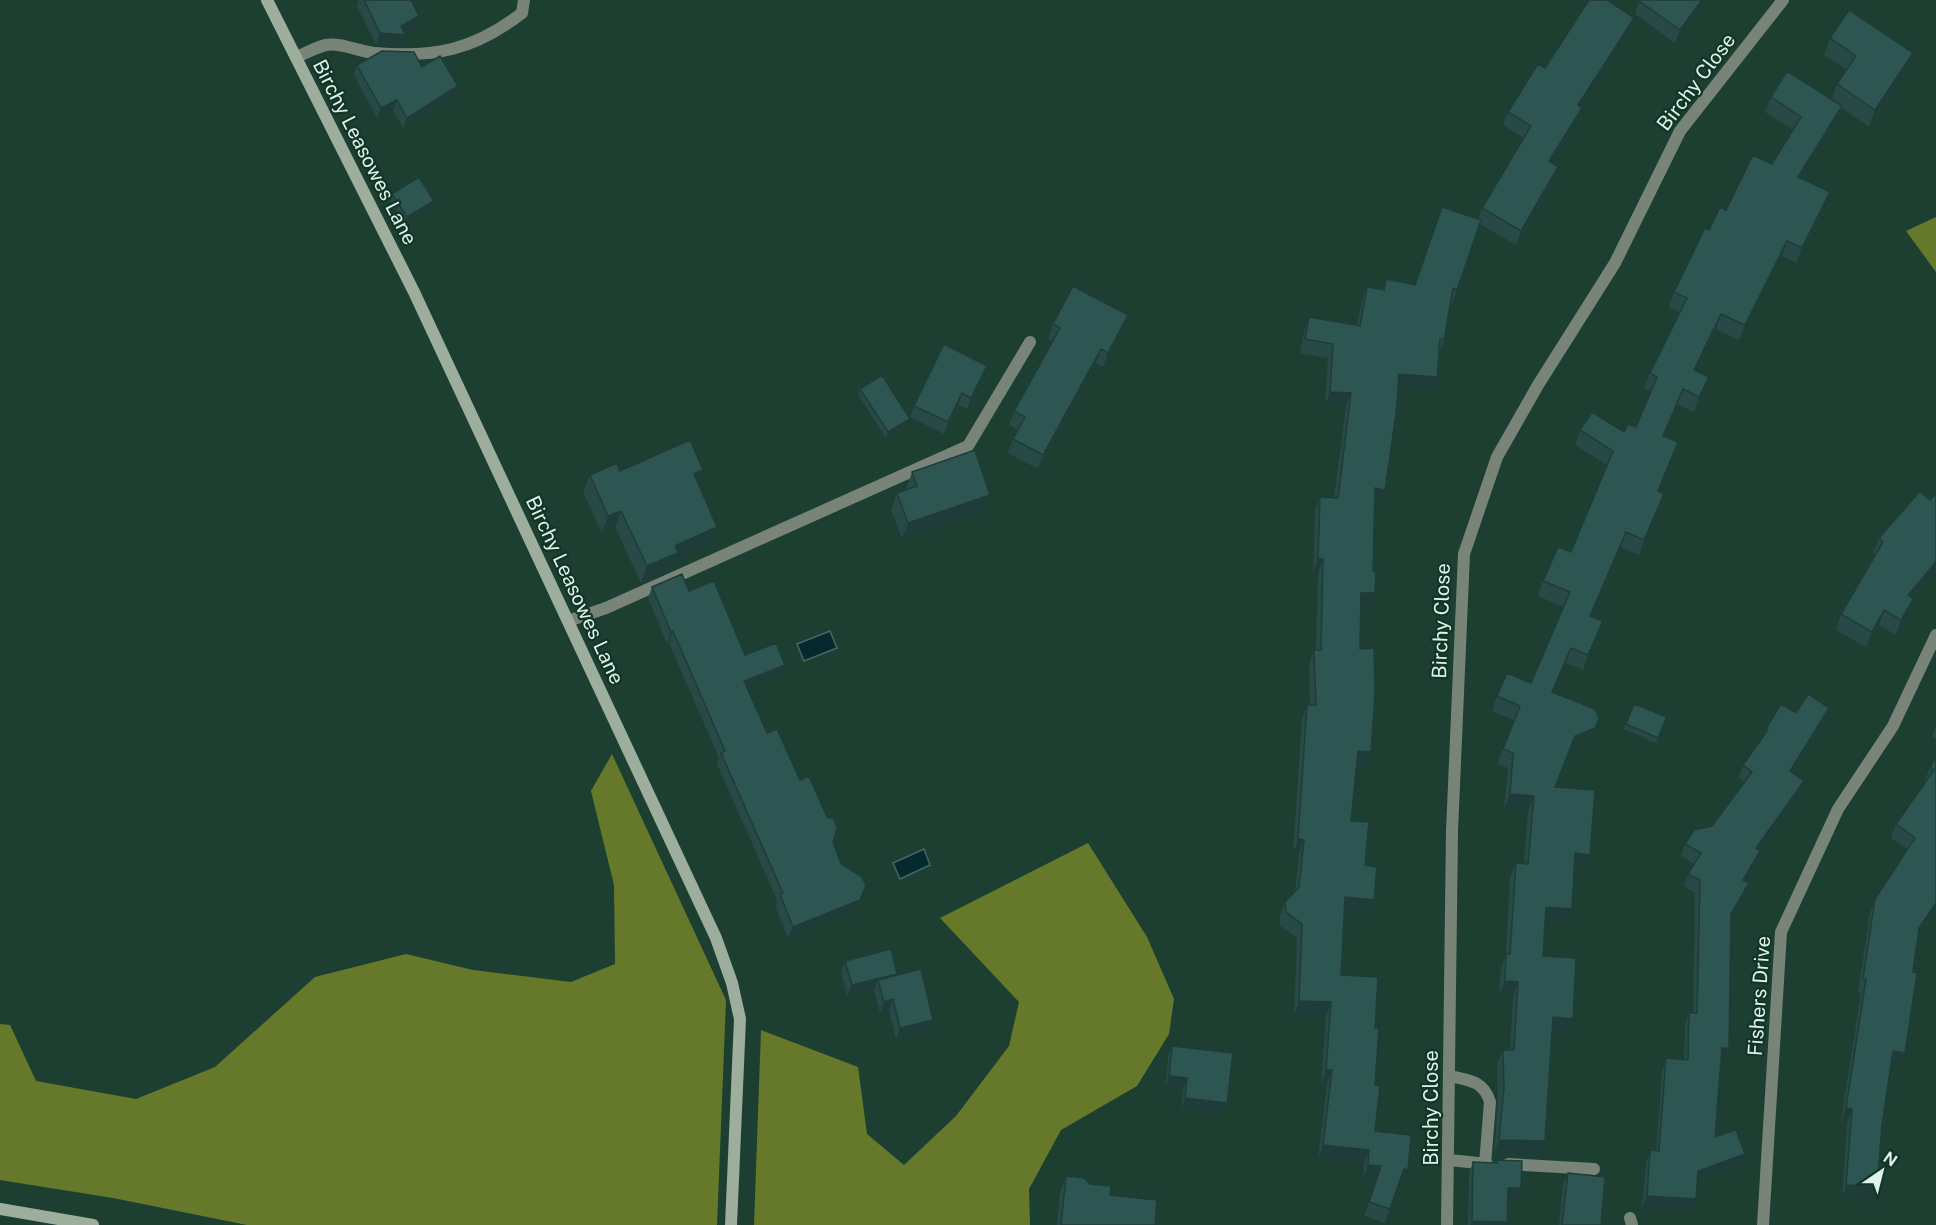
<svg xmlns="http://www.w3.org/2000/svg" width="1936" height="1225" font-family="'Public Sans',sans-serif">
  <rect width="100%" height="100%" fill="#1d3f32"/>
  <path fill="#66792b" d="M1936 217V272L1906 231Z
    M612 754 726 1000 717 1225H247L113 1198 0 1180V1024L10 1025 36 1081 136 1099 215 1067 315 977 406 954 473 970 571 982 615 964 614 885 591 791Z
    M1088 843 1147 937 1174 999 1169 1034 1137 1086 1061 1130 1029 1189 1030 1225H754L761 1030 858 1067 867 1134 904 1165 956 1116 1009 1046 1019 1002 940 918Z"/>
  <path fill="#042a30" stroke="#466668" stroke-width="1.5" d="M830 631 837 648 804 661 797 644Z
    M924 849 930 865 900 879 893 863Z"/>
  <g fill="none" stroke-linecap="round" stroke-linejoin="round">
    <path stroke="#798478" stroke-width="12" d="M568 621 606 608 968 446 1030 342"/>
    <path stroke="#798478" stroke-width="12" d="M296 57C305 54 316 47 326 45 340 42 360 52 375 53 435 58 474 50 522 13L524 0
      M1450 1076C1469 1080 1484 1081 1490 1102L1485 1164
      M1450 1160 1487 1164
      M1508 1164 1594 1169
      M1630 1218 1632 1225
      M1447 1225 1452 831 1464 554 1497 457 1538 385 1615 263 1680 131 1783 0
      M1763 1225 1781 932 1838 809 1893 726 1936 635"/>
    <path stroke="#9dae9d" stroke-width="12" d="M267 0 414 292 716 938 732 983 740 1019 731 1225
      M0 1209 93 1225"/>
  </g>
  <path fill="#274a47" d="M359 0H411L419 16 415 27 404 33 401 46 376 45 357 6Z
    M1640 0H1706L1675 43 1635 14Z
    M1634 18 1629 31 1580 107 1577 122 1551 163 1553 180 1516 245 1480 224 1452 304 1451 303 1444 340 1439 354 1437 377 1432 391 1398 388 1380 504 1375 503 1373 571 1375 593 1370 607H1360V649L1371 752 1366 765H1357L1351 821 1365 865 1368 913 1345 911 1341 975 1375 1028V1131L1403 1184 1399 1183 1385 1223 1364 1216 1376 1180 1363 1179 1364 1164 1318 1159 1327 1084H1321L1326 1016 1294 1015 1297 938 1280 926V916L1285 902 1295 892 1299 854 1293 853 1302 719 1307 705H1310L1309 664 1314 650H1316L1318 573H1313L1315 511 1320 497 1334 498 1346 407 1325 405 1328 358 1300 353 1304 331 1309 317 1357 325 1362 301 1367 287 1382 290 1386 279 1415 285 1478 219 1482 208 1524 138 1503 125 1508 112 1545 68Z
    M1830 38 1907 70 1869 127 1842 108 1837 121 1801 178 1824 207 1796 263 1782 256 1739 340 1716 329 1695 370 1704 392 1694 412 1677 404 1664 436 1678 442 1658 492 1659 509 1639 555 1621 547 1591 616 1603 621 1583 670 1566 663 1553 692 1590 743 1570 751 1555 787 1584 869H1574L1566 923 1545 922 1543 956 1567 1033 1552 1032 1539 1156 1494 1154 1498 1103 1497 1064 1503 1050H1510L1513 997 1499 996 1501 969 1506 954 1510 878 1516 863 1524 864 1528 811 1504 809 1508 768 1497 764 1514 720 1492 711 1497 696 1531 683 1564 607 1538 596 1543 581 1571 552 1607 465 1575 445 1580 430 1624 432 1636 427 1651 391 1644 388 1650 373 1680 312 1669 307 1674 292 1709 230 1726 210 1772 164 1793 130 1765 112 1771 97 1832 99 1837 84 1847 70 1824 55Z
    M357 65 422 67 458 86 455 96 403 128 393 110 377 118 354 75Z
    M392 194 434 201 432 206 405 223 390 200Z
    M1053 324 1122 329 1103 367 1096 363 1038 469 1008 453 1013 439 1018 430 1009 425 1014 411 1053 341 1048 339Z
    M982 377 967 409 958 405 944 434 910 417 914 406Z
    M860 389 908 424 886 438 858 394Z
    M703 470 698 484 711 544 675 560 672 570 641 583 615 527 602 533 583 492 590 475 620 471Z
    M912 472 984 512 902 539 891 510 897 493 906 490Z
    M1936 493V570L1912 598 1908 614 1896 635 1879 625 1866 647 1836 630 1841 614 1875 555 1873 553 1879 538 1930 500Z
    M652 587 689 591 745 655 785 665 781 676 748 690 767 733 800 780 833 842 841 864 862 896 856 911 788 938 775 905 777 900 717 764 719 758 669 643 667 644 648 598Z
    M1634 704 1667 717 1656 743 1623 729Z
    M1796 713 1825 720 1792 772 1804 781 1800 793 1759 850 1756 863 1745 881 1749 883 1745 896 1731 919 1729 1048 1725 1061H1721L1715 1137 1740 1166 1698 1182 1696 1199 1692 1212 1642 1208 1646 1163 1650 1150 1656 1151 1662 1071 1666 1058 1684 1060 1685 1025 1689 1013H1693L1695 893 1684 886 1688 874 1694 864 1681 856 1685 844 1712 826 1744 782 1739 778 1743 765 1762 738 1766 729Z
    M1936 726V740L1932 736Z
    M1936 758V910L1918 936 1913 972 1905 1053 1901 1066 1890 1065 1872 1201 1842 1198 1847 1123 1841 1122 1861 992H1858L1870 913 1875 899 1908 850 1891 838 1896 824 1926 781 1925 780 1930 767Z
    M845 961 896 975 929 1031 896 1039 889 1011 880 1013 874 990 847 996 841 972Z
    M1172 1046 1223 1114 1181 1110 1183 1090 1165 1088 1168 1057Z
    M1497 1160 1521 1188 1517 1199H1508L1507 1222 1506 1225H1468L1469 1174 1473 1162 1496 1163Z
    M1568 1173 1601 1225H1559L1563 1184Z
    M1066 1176 1090 1184 1110 1195 1155 1225H1057L1060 1193Z"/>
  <path fill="#203c39" d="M1702 0H1706L1675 43 1680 30Z
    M419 16 415 27 402 34 405 35 401 46 376 45 380 33 401 26Z
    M1634 18 1629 31 1573 119 1578 105Z
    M1913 53 1907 70 1869 127 1875 110Z
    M458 86 455 96 403 128 407 118Z
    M397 100 393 110 377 118 381 108Z
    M1842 106 1837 121 1793 191 1798 177Z
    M1582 108 1577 122 1544 175 1549 161Z
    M1558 167 1553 180 1516 245 1521 231Z
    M1830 192 1824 207 1796 263 1802 248Z
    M434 201 432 206 405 223 407 217Z
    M1787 241 1782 256 1739 340 1745 325Z
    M1721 314 1716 329 1688 384 1694 370Z
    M1128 315 1122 329 1103 367 1108 353Z
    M1101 349 1096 363 1038 469 1043 455Z
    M987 366 982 377 967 409 971 398Z
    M1399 374 1437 377 1432 391 1393 388Z
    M1709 377 1704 392 1694 412 1699 397Z
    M1330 392 1351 393 1346 407 1325 405Z
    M962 393 958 405 944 434 948 422Z
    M910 419 908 424 886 438 888 432Z
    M703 470 697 487 694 474Z
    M1375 488 1385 490 1380 504 1370 502Z
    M1664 494 1659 509 1639 555 1644 540Z
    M990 495 984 512 902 539 908 523Z
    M621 511 615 527 602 533 608 516Z
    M717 527 711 544 675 560 672 570 641 583 647 566 675 546Z
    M1626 532 1621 547 1585 630 1590 616Z
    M1318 559H1323L1318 573H1313Z
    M1936 562V570L1902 610 1908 595Z
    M1361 593H1375L1370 607H1356Z
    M1913 599 1908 614 1896 635 1901 620Z
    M1884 610 1879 625 1866 647 1872 632Z
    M1603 621 1598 636 1583 670 1588 655Z
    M673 631 669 643 667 644 671 632Z
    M1571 648 1566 663 1547 707 1552 692Z
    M785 665 781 676 740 693 744 681Z
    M1829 708 1825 720 1785 783 1790 771Z
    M1599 718 1590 743 1570 751 1549 801 1575 736Z
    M1358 751 1371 752 1366 765H1353Z
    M1804 781 1800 793 1751 861 1756 848Z
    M1510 794 1534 796 1528 811 1504 809Z
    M1298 839 1304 840 1299 854 1293 853Z
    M1760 851 1756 863 1739 892 1743 880Z
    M1575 853 1590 855 1584 869 1570 868Z
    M1749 883 1745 896 1727 926 1731 914Z
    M866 885 856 911 788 938 793 927Z
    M1345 897 1374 900 1368 913 1340 911Z
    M1936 903V910L1914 941 1919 928Z
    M1546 907 1572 909 1566 923 1541 922Z
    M897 974 893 985 878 980 874 990 847 996 852 985Z
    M1505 981 1518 982 1513 997 1499 996Z
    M893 999 889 1011 880 1013 884 1002Z
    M1299 1001 1331 1002 1326 1016 1294 1015Z
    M1553 1017 1573 1019 1567 1033 1548 1032Z
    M933 1020 929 1031 896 1039 900 1028Z
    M1722 1048H1729L1725 1061H1718Z
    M1893 1051 1905 1053 1901 1066 1888 1065Z
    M1326 1070H1332L1327 1084H1321Z
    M1169 1076 1187 1078 1183 1090 1165 1088Z
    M1185 1098 1227 1103 1223 1114 1181 1110Z
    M1846 1108 1852 1109 1847 1123 1841 1122Z
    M1499 1140 1545 1141 1539 1156 1494 1154Z
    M1323 1145 1369 1150 1364 1164 1318 1159Z
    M1745 1154 1740 1166 1694 1183 1698 1171Z
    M1368 1165 1381 1166 1376 1180 1363 1179Z
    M1404 1169 1408 1170 1403 1184 1399 1183Z
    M1846 1185 1877 1187 1872 1201 1842 1198Z
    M1508 1188H1521L1517 1199H1504Z
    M1647 1196 1696 1199 1692 1212 1642 1208Z
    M1472 1221 1507 1222 1506 1225H1470Z"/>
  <path fill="#2d5652" stroke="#203c39" stroke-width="1.5" d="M364 0H411L419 16 401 26 405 35 380 33Z
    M1589 0H1607L1634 18 1578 105 1582 108 1549 161 1558 167 1521 231 1482 208 1531 126 1508 112 1538 64 1545 68Z
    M1640 0H1702L1680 30 1639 1Z
    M1849 10 1913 53 1875 110 1837 84 1856 56 1830 38Z
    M382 51 414 52 422 67 440 56 458 86 407 118 397 100 381 108 357 65Z
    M1787 71 1842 106 1798 177 1830 192 1802 248 1787 241 1745 325 1721 314 1694 370 1709 377 1699 397 1683 389 1663 436 1678 442 1658 491 1664 494 1644 540 1626 532 1590 616 1603 621 1588 655 1571 648 1552 692 1595 709 1599 718 1595 728 1575 736 1555 787 1595 790 1590 855 1575 853 1572 909 1546 907 1543 956 1576 958 1573 1019 1553 1017 1545 1141 1499 1140 1504 1088 1503 1050H1514L1518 982 1505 981 1506 954H1510L1516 863 1528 864 1534 796 1510 794 1513 753 1503 749 1520 706 1497 696 1507 673 1531 683 1570 592 1543 581 1558 547 1571 552 1613 451 1580 430 1592 412 1624 432 1628 424 1636 427 1657 377 1650 373 1687 298 1674 292 1705 228 1709 230 1720 207 1726 210 1753 155 1772 164 1801 117 1771 97Z
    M419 177 434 201 407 217 392 194Z
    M1442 207 1481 220 1457 290 1453 288 1444 340 1440 339 1437 377 1399 374 1396 414 1385 490 1375 488 1373 571H1376L1375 593H1361L1360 649 1374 648 1375 693 1371 752 1358 751 1351 821 1369 822 1365 865 1377 867 1374 900 1345 897 1341 975 1378 977 1375 1028H1379L1375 1085 1380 1086 1375 1131 1411 1135 1408 1170 1404 1169 1390 1209 1369 1202 1381 1166 1368 1165 1369 1150 1323 1145 1332 1070H1326L1331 1002 1299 1001 1302 924 1286 912 1285 902 1299 887 1304 840 1298 839 1307 705H1316L1314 650H1321L1323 559H1318L1320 497 1338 498 1351 393 1330 392 1333 344 1305 339 1309 317 1360 326 1367 287 1384 290 1386 279 1415 285Z
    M1073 286 1128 315 1108 353 1101 349 1043 455 1013 439 1025 417 1014 411 1060 328 1053 324Z
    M944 344 987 366 971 398 962 393 948 422 914 406Z
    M882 375 910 419 888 432 860 389Z
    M690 440 703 470 694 474 717 527 675 546 678 553 647 566 621 511 608 516 590 475 617 463 620 471Z
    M975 450 990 495 908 523 897 493 917 486 912 472Z
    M1920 491 1930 500 1936 493V562L1908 595 1913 599 1901 620 1884 610 1872 632 1841 614 1883 542 1879 538Z
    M682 574 689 591 714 581 745 655 776 643 785 665 744 681 767 733 777 729 800 780 809 776 827 817 834 819 837 828 833 842 841 864 862 877 866 885 860 900 793 927 780 894 783 893 721 753 725 751 673 631 671 632 652 587Z
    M1808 694 1829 708 1790 771 1804 781 1756 848 1760 851 1743 880 1749 883 1731 914 1729 1048H1722L1715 1137 1736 1130 1745 1154 1698 1171 1696 1199 1647 1196 1650 1150 1659 1151 1666 1058 1688 1060 1689 1013H1697L1700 880 1688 874 1701 853 1685 844 1694 830 1712 826 1752 772 1743 765 1768 730 1766 729 1781 704 1796 713Z
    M1634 704 1667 717 1658 738 1626 724Z
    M1936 758V903L1919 928 1913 972 1917 973 1905 1053 1893 1051 1882 1125 1877 1187 1846 1185 1852 1109 1846 1108 1866 979H1863L1875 899 1915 838 1896 824 1934 770 1930 767Z
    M891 949 897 974 852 985 845 961Z
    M921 969 933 1020 900 1028 893 999 884 1002 878 980Z
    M1172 1046 1233 1053 1227 1103 1185 1098 1187 1078 1169 1076Z
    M1497 1160 1522 1161 1521 1188H1508L1507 1222 1472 1221 1473 1162 1497 1163Z
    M1568 1173 1605 1177 1601 1225H1562Z
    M1066 1176 1084 1178 1090 1184 1111 1186 1110 1195 1157 1200 1155 1225H1061Z"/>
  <g text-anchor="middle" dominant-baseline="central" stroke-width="4.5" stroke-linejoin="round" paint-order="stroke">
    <g font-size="20" fill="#e0f3ea" stroke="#123528">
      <text transform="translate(1696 82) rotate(-53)">Birchy Close</text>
      <text transform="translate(365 152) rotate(63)">Birchy Leasowes Lane</text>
      <text transform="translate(575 590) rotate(65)">Birchy Leasowes Lane</text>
      <text transform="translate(1441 621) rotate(-88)">Birchy Close</text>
      <text transform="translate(1759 996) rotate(-86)">Fishers Drive</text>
      <text transform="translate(1431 1108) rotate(-90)">Birchy Close</text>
    </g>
  </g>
  <g transform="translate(1882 1171) rotate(35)" stroke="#123528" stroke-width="4.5" paint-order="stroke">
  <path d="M0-4.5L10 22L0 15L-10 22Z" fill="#e0f3ea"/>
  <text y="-9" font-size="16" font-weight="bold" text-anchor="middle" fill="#e0f3ea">N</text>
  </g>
</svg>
